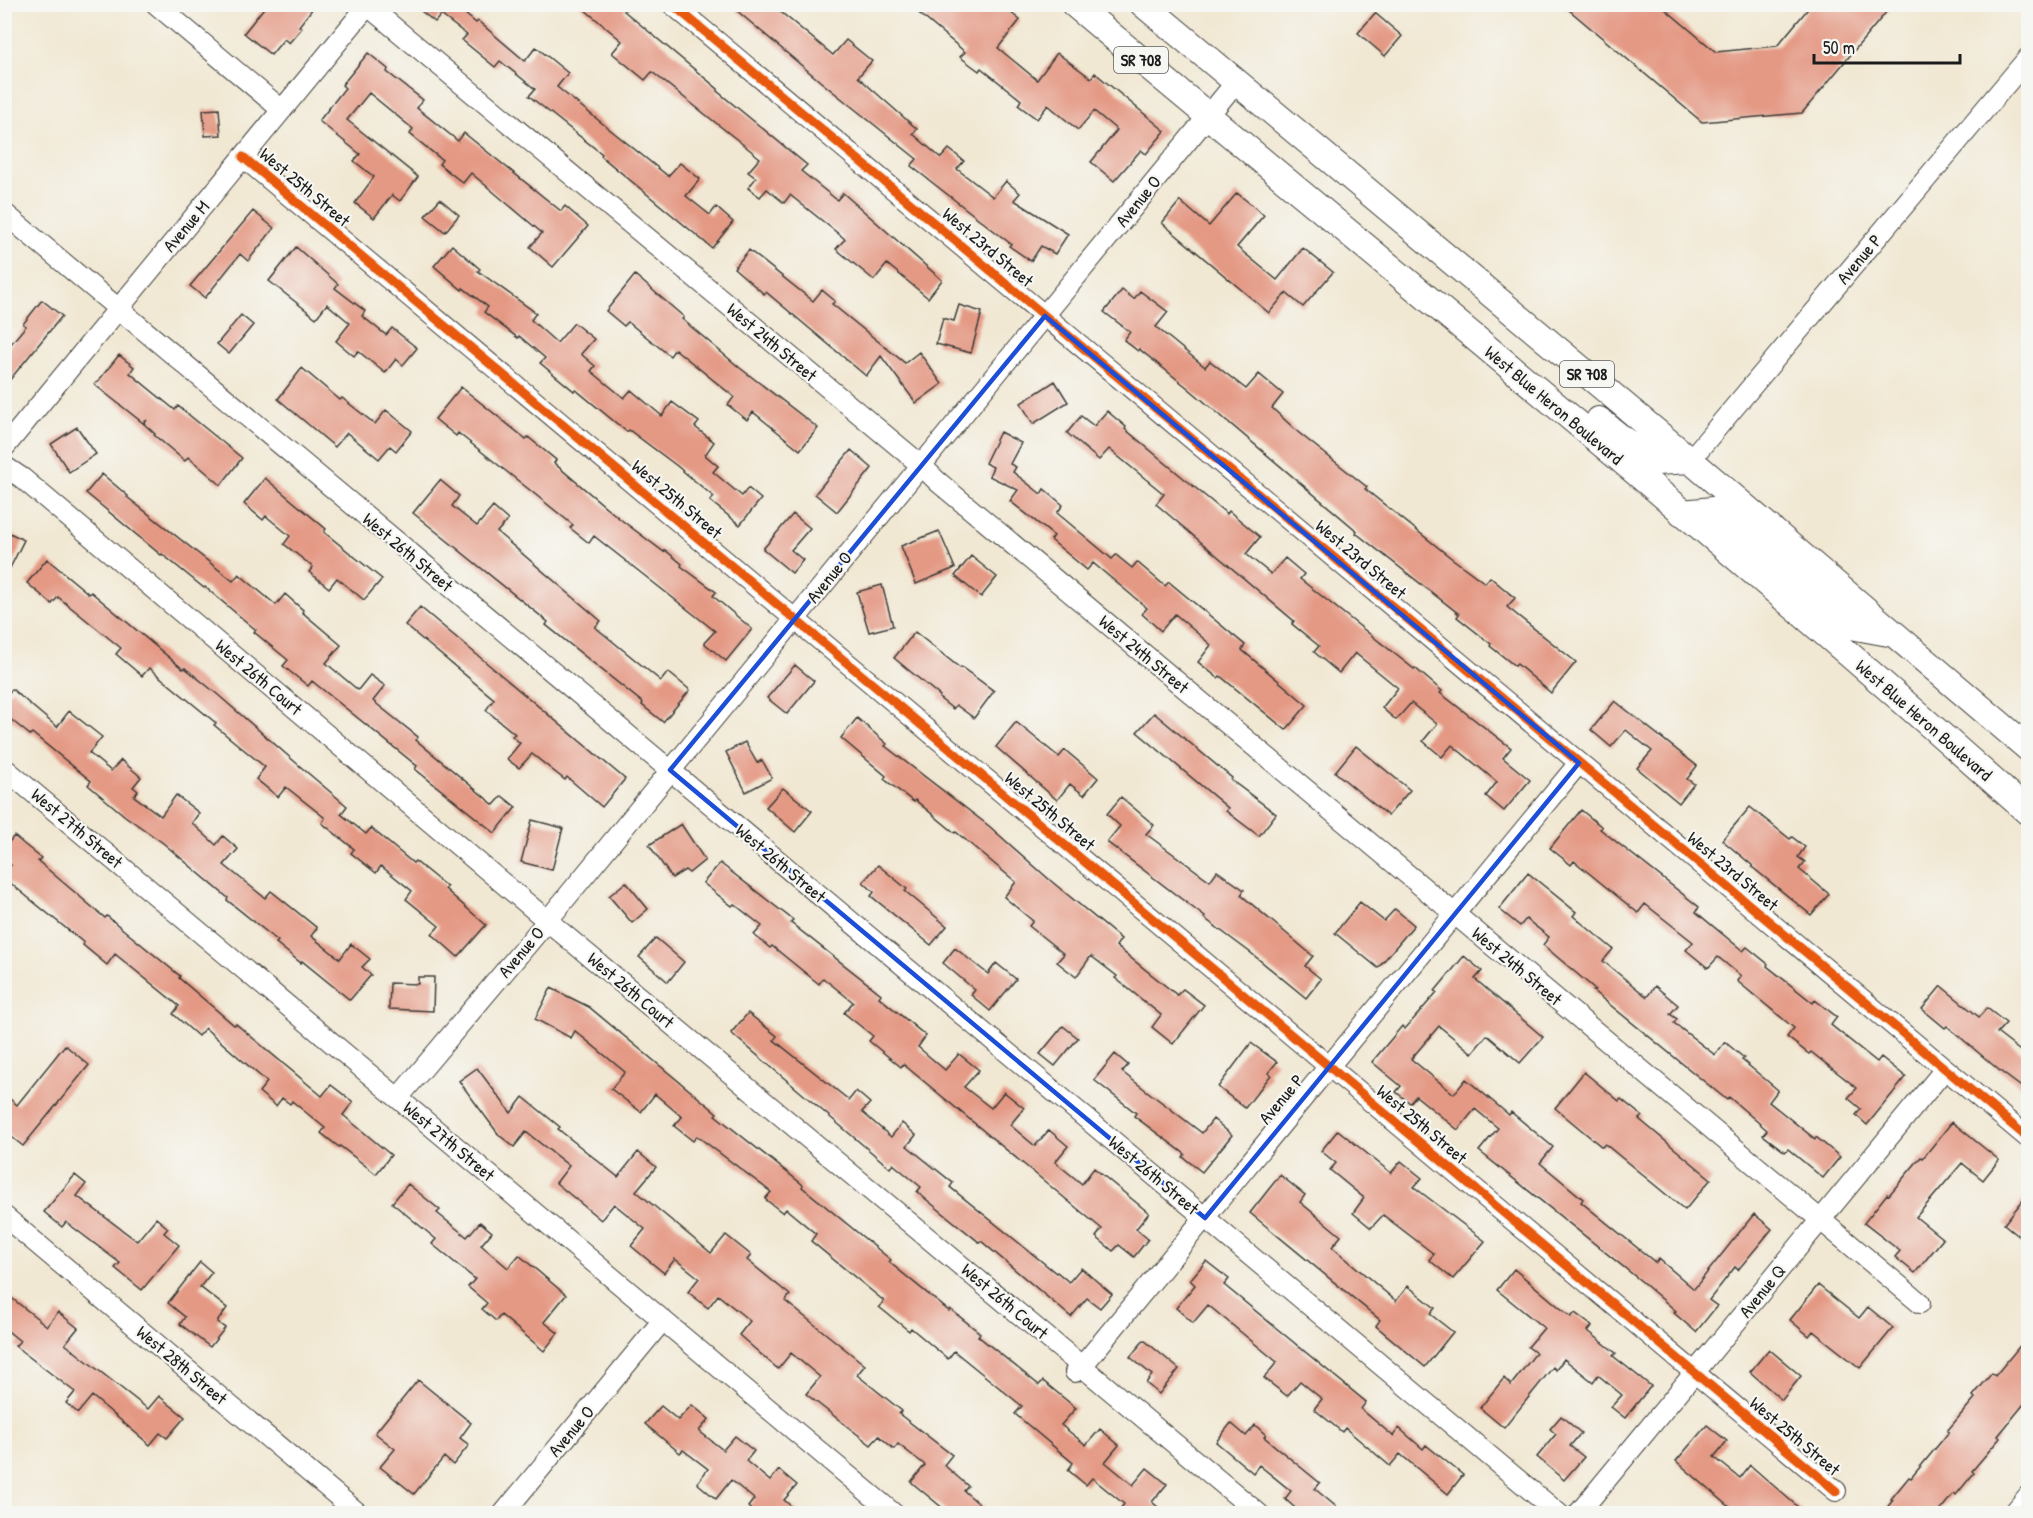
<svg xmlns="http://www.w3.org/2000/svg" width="2033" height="1518" font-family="'Patrick Hand',sans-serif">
  <rect width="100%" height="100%" fill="#f6f6f2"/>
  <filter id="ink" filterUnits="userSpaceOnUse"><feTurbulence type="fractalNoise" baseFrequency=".0167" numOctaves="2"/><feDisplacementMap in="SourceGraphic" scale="12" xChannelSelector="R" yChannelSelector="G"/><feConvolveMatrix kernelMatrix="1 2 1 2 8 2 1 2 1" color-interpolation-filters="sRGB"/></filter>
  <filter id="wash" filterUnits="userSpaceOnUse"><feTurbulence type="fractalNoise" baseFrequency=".008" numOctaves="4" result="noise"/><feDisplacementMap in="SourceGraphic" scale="24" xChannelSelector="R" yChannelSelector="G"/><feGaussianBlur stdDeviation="1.35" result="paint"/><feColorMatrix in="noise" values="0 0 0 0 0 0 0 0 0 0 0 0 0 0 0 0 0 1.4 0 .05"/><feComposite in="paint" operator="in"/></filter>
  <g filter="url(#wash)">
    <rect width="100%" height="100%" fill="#f1e8d3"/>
    <g id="blocks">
      <path fill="#e49984" d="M267 4H316L299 26 302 28 289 43 284 39 271 55 244 33Z
        M412 4H453L476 23 478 21 525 61 536 47 568 73 557 87 668 176 680 163 700 179 686 196 710 215 716 207 733 222 712 248 601 156 602 154 529 96 535 89 500 61 495 67 462 40 467 35 441 15 435 22Z
        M578 4H630L624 11 718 89 717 91 807 165 801 171 837 200 843 193 942 280 928 298 887 264 874 280 836 249 845 239 790 195 784 203 767 189 760 197 748 188 756 178 748 172 760 158 652 72 645 80 612 53 622 41Z
        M729 4H771L833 55 846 40 872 61 858 77 917 129 913 134 941 158 949 149 964 161 957 169 993 197 1006 181 1020 193 1014 200 1068 234 1055 254 1041 246 1031 261 1009 246 1011 244 911 166 917 159 821 82Z
        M908 4H1000L1020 20 998 48 1037 80 1057 53 1091 78 1095 73 1165 131 1146 154 1141 150 1114 181 1091 162 1117 130 1094 111 1078 130 1048 105 1037 119 1018 105 1021 100 981 68 979 71 960 57 965 52Z
        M1562 4H1659L1716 52 1777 46 1812 4H1893L1802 113 1702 122Z
        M1375 13 1402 36 1385 56 1358 33Z
        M368 53 388 69 387 72 423 100 417 108 458 141 464 133 561 211 565 206 588 226 553 267 530 247 542 233 471 173 463 183 439 164 442 160 410 134 413 129 369 93 347 120 418 177 400 201 392 195 374 218 355 203 374 177 354 161 360 154 319 121 345 88 342 85Z
        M219 109 221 135 205 136 203 110Z
        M1237 193 1264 215 1237 247 1277 280 1303 248 1333 272 1303 307 1286 293 1269 313 1162 223 1180 201 1209 226Z
        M440 199 459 215 445 232 425 216Z
        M253 211 274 228 248 261 240 254 205 298 190 286Z
        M452 245 480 269 478 271 536 313 531 320 557 343 574 323 594 339 581 354 595 366 591 371 624 398 631 390 662 416 672 402 699 422 695 427 714 442 705 455 718 466 713 472 742 496 748 488 761 499 740 525 710 501 714 497 677 466 629 430 627 432 576 390 574 391 540 363 545 358 519 336 518 338 484 312 488 307 463 288 462 290 434 266Z
        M296 247 338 284 335 288 365 311 362 316 386 335 392 328 417 348 403 365 396 359 385 373 358 351 354 356 336 341 350 323 327 304 316 318 269 281Z
        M749 250 813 301 822 290 835 301 832 304 905 363 919 352 942 384 916 403 881 356 866 376 766 292 764 294 734 268Z
        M635 275 684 317 682 319 740 368 818 428 800 450 753 412 747 420 728 405 734 397 675 349 670 356 628 322 624 326 606 311Z
        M1122 290 1134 299 1140 291 1168 312 1156 327 1205 367 1210 361 1246 389 1259 374 1283 394 1272 408 1299 433 1367 487 1365 489 1450 557 1485 583 1490 577 1515 598 1507 607 1576 662 1551 693 1517 664 1515 666 1490 646 1491 644 1457 617 1459 614 1356 533 1357 531 1188 388 1139 349 1138 351 1124 340 1130 332 1104 312Z
        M42 300 62 316 4 387V352L26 326 23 324Z
        M959 305 982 312 971 353 936 344 943 318 954 321Z
        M241 315 253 325 229 354 217 344Z
        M119 355 134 367 130 373 175 410 178 406 242 458 221 485 188 457 185 461 154 435 155 434 144 424 147 420 143 423 95 385Z
        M302 368 340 400 342 398 375 424 386 410 412 431 396 451 390 446 379 459 347 433 335 447 278 399Z
        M1055 381 1068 402 1033 424 1021 403Z
        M461 387 526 439 528 437 556 460 554 463 620 519 664 552 665 550 682 564 681 566 716 592 713 596 752 629 726 661 704 643 715 631 594 536 589 543 570 528 573 525 531 491 458 433 456 436 435 419Z
        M1107 411 1126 427 1125 429 1169 466 1227 514 1229 511 1260 537 1246 554 1271 574 1285 558 1304 574 1300 579 1414 669 1415 668 1442 691 1440 693 1511 748 1503 758 1530 780 1504 811 1486 796 1497 782 1452 745 1442 757 1423 741 1437 724 1411 703 1396 720 1382 708 1398 688 1355 653 1339 673 1314 652 1319 646 1292 624 1294 621 1156 504 1164 494 1109 449 1099 460 1067 433 1081 416 1094 426Z
        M77 427 96 454 69 472 51 444Z
        M1000 432 1021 443 1010 464 1016 467 1013 472 1041 494 1044 489 1063 505 1057 513 1112 559 1116 555 1132 568 1137 562 1165 586 1169 582 1245 645 1242 650 1307 705 1286 730 1220 676 1218 678 1198 662 1211 645 1175 614 1161 631 1142 614 1147 608 1093 563 1087 570 1051 540 1054 536 1010 501 1018 490 989 476 993 467 985 463Z
        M851 450 872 468 837 512 815 494Z
        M102 474 128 496 127 497 233 581 239 574 276 605 285 594 303 610 302 612 341 645 326 663 358 690 370 675 385 686 373 701 418 737 416 740 494 805 502 796 516 807 495 833 415 769 417 766 312 681 308 686 283 666 288 660 254 632 256 630 205 587 204 588 162 554 161 555 86 493Z
        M265 478 326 529 324 532 382 579 364 600 337 578 329 588 309 572 313 567 284 544 290 536 266 516 263 520 244 504Z
        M440 480 459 496 452 506 477 526 493 507 508 520 497 532 601 621 595 627 661 681 668 672 690 690 663 722 642 705 643 703 546 625 548 622 413 513Z
        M793 514 810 528 791 550 803 560 792 573 763 549Z
        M4 530 24 540 4 580Z
        M939 531 955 568 916 584 901 546Z
        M971 556 997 577 981 597 955 576Z
        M47 559 89 594 91 592 183 669 185 668 217 694 302 768 347 806 341 814 366 834 371 828 413 863 415 861 447 887 445 889 486 925 458 957 432 934 439 926 406 899 412 891 381 866 376 873 351 853 354 849 322 823 325 818 286 787 278 797 256 779 265 767 214 725 216 723 149 668 142 676 116 654 121 648 58 597 52 604 27 583Z
        M882 585 893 626 869 632 857 592Z
        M420 607 625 779 602 807 567 777 565 780 532 754 519 768 507 759 520 743 512 736 515 734 486 710 494 699 405 625Z
        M915 632 960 668 961 667 994 691 974 718 956 705 953 709 939 698 940 696 894 658Z
        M795 665 814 681 787 714 767 698Z
        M12 689 57 727 69 711 102 737 89 753 111 771 121 760 141 777 133 787 138 791 134 796 161 816 176 795 199 813 192 823 216 845 223 836 238 849 224 865 265 898 271 891 317 928 311 936 340 959 351 944 370 959 362 967 371 975 350 1000 302 961 301 963 276 943 278 941 227 900 228 898 163 843 125 816 88 785 91 781 32 733 30 735 4 714V698Z
        M1615 701 1697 766 1687 779 1694 784 1679 803 1637 768 1652 751 1626 730 1611 747 1591 730Z
        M1154 713 1232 778 1231 780 1276 814 1259 836 1226 811 1228 808 1137 732Z
        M857 718 887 744 885 746 989 826 1051 881 1121 939 1116 946 1177 995 1183 989 1204 1005 1173 1044 1152 1027 1161 1015 1115 978 1117 976 1091 956 1076 977 1057 962 1064 954 1029 926 1033 921 1004 897 1016 882 956 832 955 833 915 800 914 802 884 779 886 776 841 738Z
        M1016 722 1059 757 1065 750 1098 778 1084 795 1070 784 1057 800 996 747Z
        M745 742 757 763 762 760 772 778 746 792 726 752Z
        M1356 746 1410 790 1388 816 1335 772Z
        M783 788 812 811 795 832 766 807Z
        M1121 797 1154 825 1146 834 1210 881 1217 871 1244 890 1241 895 1313 956 1305 966 1321 979 1306 998 1251 953 1204 918 1205 917 1107 842 1120 826 1107 814Z
        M1750 807 1790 839 1792 837 1805 847 1798 857 1805 862 1799 869 1829 894 1811 915 1752 867 1753 866 1722 840Z
        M1581 810 1602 827 1600 829 1699 907 1696 912 1743 951 1747 947 1768 964 1767 966 1813 1003 1815 1000 1837 1017 1831 1025 1877 1062 1881 1057 1906 1077 1867 1125 1856 1115 1861 1109 1848 1098 1857 1088 1811 1052 1809 1054 1787 1037 1794 1028 1737 981 1741 976 1718 957 1708 968 1686 950 1693 942 1645 904 1638 913 1574 861 1571 865 1550 848Z
        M532 820 563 828 552 870 521 862Z
        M681 824 705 860 689 873 685 870 672 878 649 845Z
        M14 836 41 858 38 861 105 918 107 916 131 936 180 976 179 978 234 1025 236 1024 322 1096 331 1085 353 1102 343 1115 391 1155 376 1174 340 1146 339 1147 321 1133 325 1128 292 1101 290 1104 282 1098 276 1106 259 1092 267 1082 205 1028 198 1036 173 1014 179 1006 115 954 107 965 83 945 84 943 4 878V872L11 865 4 860V848Z
        M720 863 793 920 791 923 881 994 879 997 926 1036 918 1047 945 1070 959 1054 979 1070 964 1087 991 1108 1004 1092 1024 1108 1010 1125 1035 1146 1049 1130 1068 1146 1055 1162 1082 1184 1094 1168 1149 1213 1136 1229 1148 1239 1134 1257 1119 1245 1113 1251 1096 1237 1102 1229 903 1064 901 1067 869 1041 873 1036 844 1013 853 1002 823 978 819 984 772 946 770 948 754 935 762 926 734 904 732 906 703 883Z
        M878 865 907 889 905 891 947 926 931 945 871 896 874 892 863 882Z
        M1528 873 1576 912 1573 916 1613 949 1603 961 1647 997 1655 986 1678 1005 1670 1014 1677 1019 1674 1023 1715 1055 1725 1042 1744 1058 1742 1060 1778 1090 1769 1102 1815 1139 1816 1137 1840 1157 1823 1178 1788 1149 1785 1152 1763 1135 1767 1130 1729 1097 1727 1100 1593 991 1595 989 1543 945 1549 937 1526 919 1520 926 1499 909Z
        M626 882 648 909 632 923 609 896Z
        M1360 902 1384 921 1395 909 1414 925 1378 968 1335 933Z
        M656 938 684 962 668 982 639 957Z
        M955 948 988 974 996 963 1016 979 990 1011 971 995 975 990 943 963Z
        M1464 956 1482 971 1475 979 1543 1037 1520 1063 1487 1035 1472 1053 1439 1026 1411 1059 1454 1094 1466 1079 1509 1115 1511 1112 1553 1147 1540 1163 1583 1199 1581 1202 1656 1263 1659 1259 1694 1289 1754 1214 1772 1229 1738 1270 1735 1267 1709 1300 1717 1306 1696 1332 1674 1313 1676 1311 1641 1281 1479 1151 1498 1128 1475 1109 1458 1130 1416 1096 1410 1103 1396 1092 1401 1086 1372 1062 1402 1026 1405 1029 1437 992 1435 991Z
        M418 977H434L433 1011 389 1009 390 983 418 984Z
        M1941 986 1979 1017 1987 1008 2006 1023 1997 1033 2028 1057V1092L2000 1071 1947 1026 1945 1028 1922 1009Z
        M551 988 589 1007 717 1113 715 1115 803 1185 802 1187 891 1260 889 1262 949 1311 950 1309 980 1333 978 1336 1039 1385 1043 1381 1076 1408 1061 1425 1086 1445 1100 1429 1119 1445 1105 1462 1133 1485 1147 1468 1167 1484 1152 1502 1166 1514H1116L1124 1504 1092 1478 1086 1485 1068 1470 1073 1463 1015 1414 1022 1406 954 1351 948 1359 911 1328 909 1331 879 1307 884 1301 811 1241 816 1234 786 1209 783 1213 765 1199 771 1192 697 1136 693 1141 674 1126 682 1117 655 1094 641 1112 611 1089 625 1072 575 1031 571 1038 535 1019Z
        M748 1013 777 1036 774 1040 849 1100 856 1091 870 1103 862 1112 891 1137 902 1123 916 1135 907 1146 953 1183 950 1187 1056 1273 1057 1272 1069 1282 1081 1268 1112 1294 1100 1308 1087 1298 1071 1317 981 1241 979 1242 917 1192 921 1187 893 1164 890 1168 731 1033Z
        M1063 1026 1078 1038 1055 1066 1040 1054Z
        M1251 1043 1277 1062 1268 1073 1271 1075 1245 1108 1218 1087Z
        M65 1045 89 1065 23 1146 4 1131V1094L17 1105Z
        M1115 1054 1128 1065 1122 1072 1202 1133 1213 1119 1232 1135 1202 1172 1183 1157 1185 1154 1134 1116 1136 1113 1094 1080Z
        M477 1068 511 1113 523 1097 560 1127 558 1129 618 1177 638 1152 656 1167 636 1191 711 1253 726 1235 751 1255 747 1260 790 1295 785 1301 865 1365 857 1375 902 1411 899 1414 952 1455 944 1465 968 1486 964 1491 991 1514H950L911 1482 925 1465 898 1444 894 1449 879 1436 871 1445 806 1394 820 1377 791 1353 778 1369 739 1335 750 1321 718 1295 708 1308 688 1292 699 1278 675 1259 664 1273 631 1246 645 1229 614 1204 601 1220 556 1183 569 1166 526 1132 514 1147 499 1135 459 1081Z
        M1584 1072 1619 1101 1621 1099 1642 1116 1639 1119 1711 1179 1685 1210 1605 1144 1602 1147 1555 1108Z
        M1952 1122 1999 1160 1983 1180 1962 1163 1916 1217 1943 1239 1915 1273 1895 1257 1900 1251 1864 1223 1887 1194 1889 1195 1921 1157 1923 1158Z
        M1338 1130 1391 1173 1401 1161 1422 1178 1414 1187 1485 1241 1453 1279 1429 1260 1434 1254 1383 1215 1371 1228 1353 1213 1364 1198 1330 1170 1336 1163 1321 1151Z
        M75 1175 86 1184 77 1196 137 1241 156 1218 168 1228 164 1233 179 1245 142 1290 115 1268 120 1263 66 1222 62 1227 44 1212Z
        M1280 1175 1305 1195 1300 1202 1341 1236 1332 1247 1396 1301 1408 1286 1435 1308 1430 1314 1453 1332 1425 1367 1376 1326 1380 1320 1250 1213Z
        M408 1184 440 1210 437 1213 467 1237 480 1222 492 1232 481 1245 508 1268 519 1255 566 1295 544 1322 558 1333 544 1351 501 1315 496 1321 482 1309 487 1303 468 1287 475 1279 432 1244 436 1239 392 1203Z
        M2028 1194V1244L2004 1224Z
        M1206 1261 1229 1279 1224 1285 1366 1402 1361 1409 1393 1436 1399 1428 1423 1449 1426 1445 1463 1475 1448 1494 1400 1454 1390 1466 1345 1428 1342 1432 1314 1409 1322 1399 1300 1381 1287 1396 1264 1378 1277 1362 1208 1305 1193 1323 1176 1308 1195 1285 1190 1280Z
        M200 1262 212 1272 200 1287 227 1308 217 1322 225 1328 210 1347 180 1324 185 1317 168 1303Z
        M1514 1269 1571 1317 1575 1313 1592 1326 1588 1331 1616 1353 1613 1356 1651 1386 1625 1418 1611 1407 1622 1395 1598 1375 1593 1382 1564 1359 1556 1370 1553 1367 1504 1428 1480 1408 1504 1378 1511 1385 1536 1353 1528 1347 1544 1328 1497 1290Z
        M1818 1285 1859 1318 1868 1307 1893 1328 1860 1368 1813 1331 1809 1336 1790 1320Z
        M4 1292 47 1326 58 1312 78 1328 65 1344 148 1409 159 1396 185 1417 167 1438 160 1433 150 1445 92 1396 78 1413 66 1403 75 1392 15 1346 20 1341 4 1328Z
        M2028 1336V1399L1998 1436 2000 1438 1972 1471 1974 1473 1956 1495 1954 1493 1937 1514H1882L1893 1500 1891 1499 1909 1477 1911 1478 1949 1432 1947 1431 1975 1398 1973 1396 1992 1373 1995 1376Z
        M1144 1340 1179 1369 1159 1394 1146 1383 1152 1375 1130 1357Z
        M1769 1349 1801 1376 1782 1400 1750 1372Z
        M418 1380 471 1423 460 1438 469 1445 453 1465 444 1457 414 1494 380 1467 395 1449 375 1433Z
        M692 1405 709 1419 699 1431 723 1450 735 1436 754 1451 746 1461 770 1481 779 1470 797 1485 784 1500 800 1514H756L748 1507 754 1499 731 1480 716 1499 697 1483 708 1469 683 1450 680 1453 645 1424 661 1406 678 1420Z
        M1561 1416 1581 1433 1570 1446 1584 1457 1564 1480 1537 1457 1556 1434 1550 1429Z
        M1231 1423 1246 1436 1255 1425 1266 1435 1264 1437 1320 1483 1315 1489 1345 1514H1302L1285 1499 1291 1491 1259 1465 1253 1473 1216 1442Z
        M1707 1425 1727 1441 1714 1457 1740 1478 1750 1465 1806 1514H1738L1676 1461Z"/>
    </g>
  </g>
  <g filter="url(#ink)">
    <use href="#blocks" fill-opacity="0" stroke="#3c3b37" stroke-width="1.5"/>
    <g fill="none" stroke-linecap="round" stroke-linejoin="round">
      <defs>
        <path id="minor" d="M156 4 282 110
          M672 4 2028 1138
          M368 6 921 465 937 481 1920 1303
          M243 157 1836 1491
          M4 213 1559 1514
          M4 448 369 4
          M1690 460 2028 58
          M4 466 22 478 562 933 1259 1514
          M4 768 894 1514
          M398 1098 548 920 1236 82
          M4 1216 359 1514
          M1075 1372 1088 1359 1579 763
          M503 1514 663 1320
          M1578 1514 1945 1069
          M2013 1514 2028 1496"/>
        <path id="major" d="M1074 4C1394 272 1718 534 2028 812
          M1143 4 1690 460 2028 748
          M1599 420 1620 437 1657 462 1690 460
          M1682 513 1713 510 1856 627 1894 634"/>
      </defs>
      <use href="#minor" stroke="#3c3b37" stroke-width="22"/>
      <use href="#major" stroke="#3c3b37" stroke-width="28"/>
      <use href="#minor" stroke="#fff" stroke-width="20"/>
      <use href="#major" stroke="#fff" stroke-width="26"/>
      <defs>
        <path id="cycleway" d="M672 4 2028 1138
          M243 157 1836 1491"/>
      </defs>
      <use href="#cycleway" stroke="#f6f6f2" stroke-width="13"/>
      <use href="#cycleway" stroke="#e8590c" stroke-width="9"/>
    </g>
  </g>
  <path fill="none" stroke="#1d4ed8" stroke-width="4.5" stroke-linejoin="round" d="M1045 316 1579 763 1205 1218 670 770Z"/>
  <g text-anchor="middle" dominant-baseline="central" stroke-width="4.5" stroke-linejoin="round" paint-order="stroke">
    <g fill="#f6f6f2" stroke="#5d5d5c" stroke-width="1.5">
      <rect x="1114" y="47" width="54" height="26" rx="4.5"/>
      <rect x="1560" y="361" width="54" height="26" rx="4.5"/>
    </g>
    <g font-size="16" font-weight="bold" fill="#1c1c1c">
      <text x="1141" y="60">SR 708</text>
      <text x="1587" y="374">SR 708</text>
    </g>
    <g font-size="18" fill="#1c1c1c" stroke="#f6f6f2">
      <text transform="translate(305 187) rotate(40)">West 25th Street</text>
      <text transform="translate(1138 201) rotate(-51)">Avenue O</text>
      <text transform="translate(186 226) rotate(-50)">Avenue M</text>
      <text transform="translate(988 247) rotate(40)">West 23rd Street</text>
      <text transform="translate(1859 259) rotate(-50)">Avenue P</text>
      <text transform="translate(772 342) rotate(40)">West 24th Street</text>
      <text transform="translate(1554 405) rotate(40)">West Blue Heron Boulevard</text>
      <text transform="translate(677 499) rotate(40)">West 25th Street</text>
      <text transform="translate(408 552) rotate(40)">West 26th Street</text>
      <text transform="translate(1361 559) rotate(40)">West 23rd Street</text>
      <text transform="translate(829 577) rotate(-51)">Avenue O</text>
      <text transform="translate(1144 654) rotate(40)">West 24th Street</text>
      <text transform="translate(259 677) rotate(40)">West 26th Court</text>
      <text transform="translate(1924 720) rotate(41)">West Blue Heron Boulevard</text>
      <text transform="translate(1050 811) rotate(40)">West 25th Street</text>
      <text transform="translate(77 828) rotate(40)">West 27th Street</text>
      <text transform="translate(781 863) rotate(40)">West 26th Street</text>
      <text transform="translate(1733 871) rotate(40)">West 23rd Street</text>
      <text transform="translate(521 952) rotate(-50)">Avenue O</text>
      <text transform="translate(1517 966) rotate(40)">West 24th Street</text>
      <text transform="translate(631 990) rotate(40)">West 26th Court</text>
      <text transform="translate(1281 1099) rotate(-50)">Avenue P</text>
      <text transform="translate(1422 1124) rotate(40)">West 25th Street</text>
      <text transform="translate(449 1141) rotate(40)">West 27th Street</text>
      <text transform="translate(1154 1175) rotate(40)">West 26th Street</text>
      <text transform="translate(1762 1291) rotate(-51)">Avenue Q</text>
      <text transform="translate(1005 1301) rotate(40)">West 26th Court</text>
      <text transform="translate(182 1365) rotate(40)">West 28th Street</text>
      <text transform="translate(571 1431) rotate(-50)">Avenue O</text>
      <text transform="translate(1795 1436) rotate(40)">West 25th Street</text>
    </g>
  </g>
  <rect width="2033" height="1518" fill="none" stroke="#f6f6f2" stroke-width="24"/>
  <path d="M1814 54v9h146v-9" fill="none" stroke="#1c1c1c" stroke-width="3"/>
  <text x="1823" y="54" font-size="18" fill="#1c1c1c" stroke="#f6f6f2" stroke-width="4.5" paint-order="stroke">50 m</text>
</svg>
